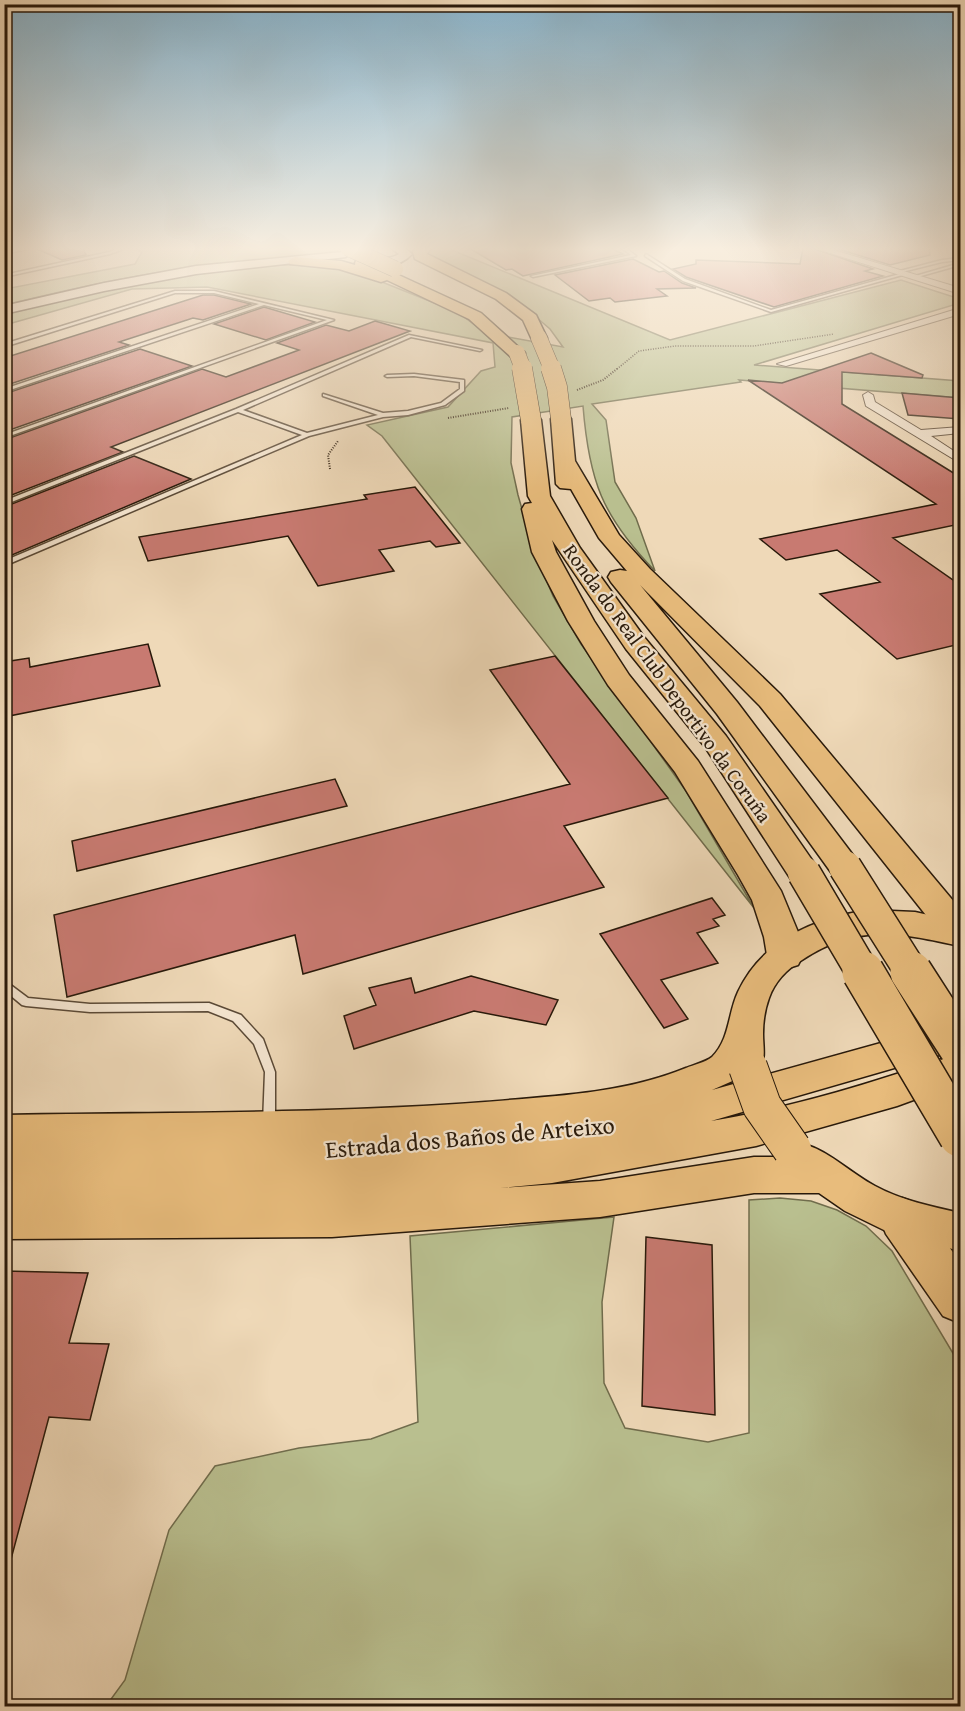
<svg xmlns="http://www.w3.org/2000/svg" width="965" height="1711" font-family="'Gentium Book Plus',serif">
  <rect width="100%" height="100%" fill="#efd9b8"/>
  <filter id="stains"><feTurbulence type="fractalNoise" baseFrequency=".00333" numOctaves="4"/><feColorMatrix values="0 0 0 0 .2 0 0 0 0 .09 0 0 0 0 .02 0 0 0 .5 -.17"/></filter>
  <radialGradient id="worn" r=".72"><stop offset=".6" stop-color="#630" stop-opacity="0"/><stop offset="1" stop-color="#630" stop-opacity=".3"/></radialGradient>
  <path fill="#b9bf8f" stroke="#706c4c" stroke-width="1.5" d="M134 248H344C306 262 253 259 212 265 142 273 73 288 5 305V289L135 264 142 252Z
    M430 248H447L670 340 901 280 960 299V303L754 365 960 381V398L739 380 741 382 592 404 606 420 615 482 636 518 655 571C602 516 589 481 583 406L512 417 511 463 518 495 533 548 553 596 581 644 686 791 754 908 382 436 367 425 448 407 481 371 495 367 493 343 207 287 132 289 5 325V314L86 294 193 274 263 266 315 264 333 265 372 278 457 312 486 333 563 347 550 329 536 317 427 254Z
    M780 1198 811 1201 837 1210 866 1226 892 1251 960 1365V1706H106L125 1680 169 1530 215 1466 299 1448 371 1439 418 1422 410 1236 614 1217 602 1302 604 1383 625 1428 708 1442 749 1433V1200Z"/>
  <path fill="#c87a71" stroke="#28190a" stroke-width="1.5" d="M35 248H83L86 255 62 260Z
    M469 248H611L623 254 523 276 512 269 506 270Z
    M803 248H812L873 269 865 271 883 276 774 307 686 277 673 269 696 264V260L800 264Z
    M835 248H929L930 255 890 265Z
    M633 259 659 272 664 271 682 283 696 288 657 289 667 296 615 302 610 298 589 301 555 275Z
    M203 295H214L251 304 203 320 193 318 119 342 129 345 4 386V358Z
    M264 307 315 322 266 340 214 324Z
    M375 321 410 331 111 447 123 452 4 498V440L202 369 226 377 299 350 277 343 326 325 349 331Z
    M140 349 192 366 4 432V394Z
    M871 353 923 375 922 378 842 372V404L960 477V524L893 538 960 585V644L897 659 820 594 880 582 837 550 786 560 760 539 936 504 748 380 782 383Z
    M902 393 960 398V419L908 415Z
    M134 456 191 479 12 555 4 551V507Z
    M415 487 460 543 436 547 430 541 379 550 394 571 318 586 288 536 148 561 139 537 367 499 364 495Z
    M148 644 160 686 4 717V662L29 658 30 667Z
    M555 656 668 798 564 826 604 887 303 974 295 935 67 997 54 915 570 784 490 670Z
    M335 779 347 806 77 871 72 841Z
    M712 898 725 915 713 919 719 926 697 933 718 963 661 980 688 1019 664 1028 600 934Z
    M471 976 558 1000 546 1025 474 1011 354 1049 344 1016 376 1005 369 988 411 978 415 993Z
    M646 1237 712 1245 715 1415 642 1406Z
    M4 1271 88 1273 69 1343 109 1344 90 1420 49 1417 10 1563 4 1562Z"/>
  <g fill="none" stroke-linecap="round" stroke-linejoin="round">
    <defs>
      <path id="lane" d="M24 248H32L4 254V252Z
        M116 248H120L121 250 110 254 4 277V275L109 252 117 249Z
        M622 248H626L636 256 533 277 531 276 631 255Z
        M646 254 685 279 771 310 903 273 906 274 771 312 683 281 645 256Z
        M960 258V260L942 262 898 273 896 272 942 260Z
        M960 263V265L914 278 912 277Z
        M175 291H214L334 320 4 438V435L327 320 264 305 4 392V389L259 304 214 293H175L4 347V344Z
        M409 335 482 350 480 351 411 337 243 410 307 433 378 415 323 396V394L383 413 408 411 441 403 460 389V382L414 376 387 377 385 376 387 375 414 374 464 380V391L445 405 408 415 383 417 309 436 4 566V561L302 435 238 412 4 505V501L236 409Z
        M4 980 28 998 90 1004 209 1003 241 1015 263 1039 275 1072V1123L273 1126 269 1128 265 1126 263 1123 265 1072 254 1044 233 1021 208 1011 90 1012 26 1006 22 1005 4 990Z"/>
      <path id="street" d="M814 248H827L960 288V294Z
        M960 308V314L786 366 777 364Z
        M868 392 873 395 875 402 921 430 960 427V433L931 436 960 455V463L866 406 863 395Z"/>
      <path id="secondary" d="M391 248H405L412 254C401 267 369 274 355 263 366 254 385 263 399 254Z
        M342 252 348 255 346 257 196 274 104 291 4 314V306L104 283 196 266Z"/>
      <path id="primary" d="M869 910 915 912 960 922V946C900 933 857 923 802 960 787 969 775 981 769 998 765 1009 763 1021 763 1034 763 1047 766 1057 760 1069L747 1074 741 1072 737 1079 712 1090 960 1021V1049L711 1121C796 1107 878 1081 960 1053V1083L897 1106 756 1146 552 1183 500 1188 600 1181 754 1157H790L793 1150 807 1145C833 1154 852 1174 875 1186 903 1201 930 1206 960 1213V1251L888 1232 845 1211 819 1193H754L600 1217 332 1237 4 1239V1115C164 1112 325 1114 485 1102 552 1096 623 1094 686 1068 693 1065 706 1062 712 1057 730 1039 728 1013 738 992 762 940 815 918 869 910Z"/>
      <path id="highway" d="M416 248H431L427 254 506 293 536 315 547 338 545 342H533L523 320 496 299 415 259 413 252Z
        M295 257 341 261 355 265 356 260H366L481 313 525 353 523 357H511L469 319 387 280 381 282 339 269 290 264 288 261Z
        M561 413 568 415 571 419 575 461 619 535 650 569 780 694 960 909V943L947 939 933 924 760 706 640 585 737 702 862 867 857 875 845 879 833 875 717 714 611 582 608 577 611 572 620 570 627 571 599 538 571 489 560 488 556 484 551 419 554 415Z
        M531 414 538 416 541 420 550 496 580 548 644 637 726 736 821 873 816 881 804 885 792 881 705 747 626 649 552 540 556 552 594 621 629 675 698 761 781 891 800 937 803 955 798 965 785 969 772 965 767 955 764 937 752 900 738 875 675 772 608 685 568 621 532 552 522 509 525 504 532 503 528 496 521 420 524 416Z
        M902 1198 918 1204 960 1262V1323L943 1316 886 1234 880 1219 886 1204Z"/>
    </defs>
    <use href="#lane" stroke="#5a4936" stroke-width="3"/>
    <use href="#street" stroke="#5a4936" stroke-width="2"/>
    <use href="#secondary" stroke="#28190a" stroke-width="3"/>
    <use href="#primary" stroke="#28190a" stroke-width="3"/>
    <use href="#highway" stroke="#28190a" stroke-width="3"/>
    <path stroke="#28190a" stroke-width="1.5" stroke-dasharray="1 1.5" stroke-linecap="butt" d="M617 369 639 351 675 346H754L834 334"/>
    <path stroke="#28190a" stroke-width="2" stroke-dasharray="1 1.5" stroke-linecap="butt" d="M577 390 603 380 618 368
      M448 418 509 408
      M330 469 328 455 338 441"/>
    <use href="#lane" fill="#f5e6d1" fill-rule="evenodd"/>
    <use href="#street" fill="#f5e6d1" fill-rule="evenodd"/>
    <use href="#secondary" fill="#f5e6d1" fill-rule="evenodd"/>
    <use href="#primary" fill="#e8bc7c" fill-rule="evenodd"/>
    <use href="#highway" fill="#e8bc7c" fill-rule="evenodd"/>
    <defs>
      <path id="primary-bridge" d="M748 1067 762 1106 792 1149"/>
      <path id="highway-bridge-far3" d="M348 248 395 269
        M539 338 552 369
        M517 353 523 369"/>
      <path id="highway-bridge-far2" d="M522 368 531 420
        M551 368 557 387 561 419"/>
      <path id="highway-bridge-far1" d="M845 867 912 973
        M804 873 863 973"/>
      <path id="highway-bridge" d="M863 972 960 1136
        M911 972 960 1048"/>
    </defs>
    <use href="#primary-bridge" stroke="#28190a" stroke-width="40" stroke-linecap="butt"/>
    <use href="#highway-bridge-far3" stroke="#28190a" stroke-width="17" stroke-linecap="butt"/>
    <use href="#highway-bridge-far2" stroke="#28190a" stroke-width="21" stroke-linecap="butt"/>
    <use href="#highway-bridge-far1" stroke="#28190a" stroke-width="35" stroke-linecap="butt"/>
    <use href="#highway-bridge" stroke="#28190a" stroke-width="44" stroke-linecap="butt"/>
    <use href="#primary-bridge" stroke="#e8bc7c" stroke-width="38"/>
    <use href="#highway-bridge-far3" stroke="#e8bc7c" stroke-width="16"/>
    <use href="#highway-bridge-far2" stroke="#e8bc7c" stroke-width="20"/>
    <use href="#highway-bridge-far1" stroke="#e8bc7c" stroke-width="32"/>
    <use href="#highway-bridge" stroke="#e8bc7c" stroke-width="41"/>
  </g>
  <linearGradient id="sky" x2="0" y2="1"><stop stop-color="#89b6d0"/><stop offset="0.51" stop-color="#f8eedf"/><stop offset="1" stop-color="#f8eedf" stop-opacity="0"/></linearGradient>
  <rect width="965" height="488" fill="url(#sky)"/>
  <g text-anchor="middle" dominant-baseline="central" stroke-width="4.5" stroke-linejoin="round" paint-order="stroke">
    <g font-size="20" fill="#28190a" stroke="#f5e6d1">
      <text transform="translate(668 683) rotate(54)">Ronda do Real Club Deportivo da Coruña</text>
    </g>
    <g font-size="24" fill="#28190a" stroke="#f5e6d1">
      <text transform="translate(470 1137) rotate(-5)">Estrada dos Baños de Arteixo</text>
    </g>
  </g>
  <rect width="965" height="1711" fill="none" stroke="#efd9b8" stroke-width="24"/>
  <rect x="6" y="6" width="953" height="1699" fill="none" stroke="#28190a" stroke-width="3"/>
  <rect x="12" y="12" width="941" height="1687" fill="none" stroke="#28190a" stroke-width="1.5"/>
  <rect width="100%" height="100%" filter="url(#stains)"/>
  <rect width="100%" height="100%" fill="url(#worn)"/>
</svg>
